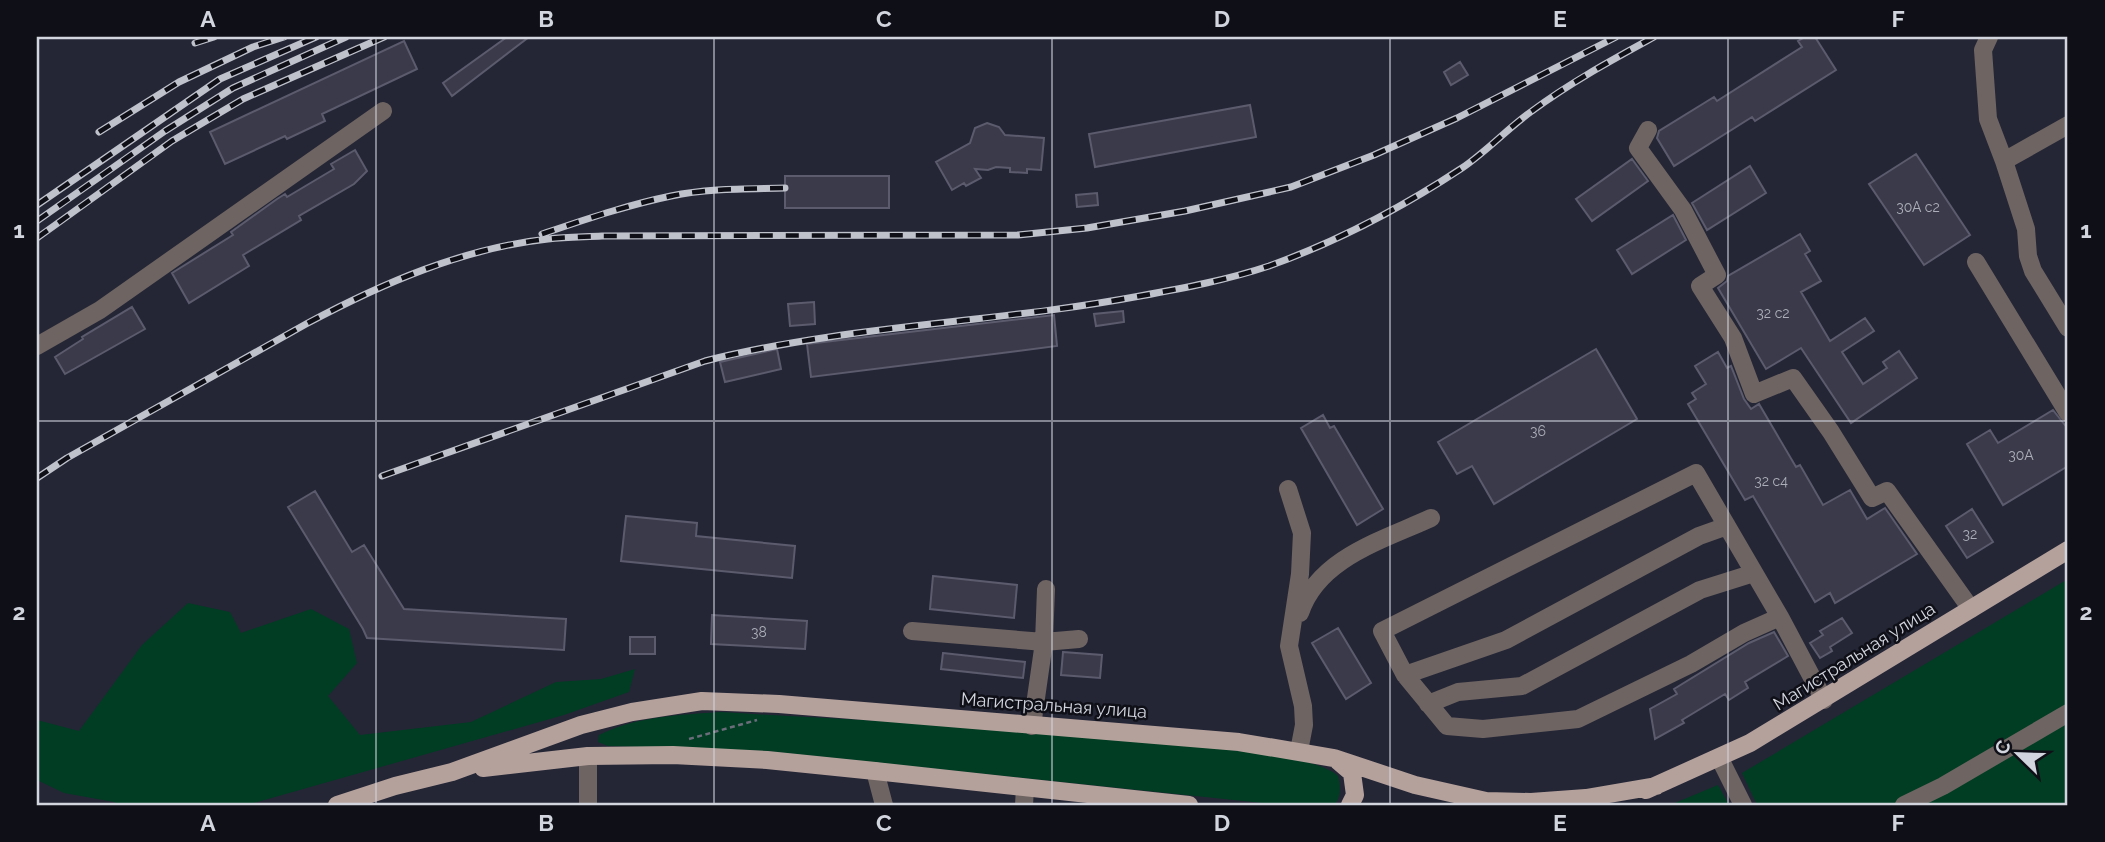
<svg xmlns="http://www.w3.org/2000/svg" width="2105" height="842" font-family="Raleway,sans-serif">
  <rect width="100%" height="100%" fill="#242636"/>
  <path fill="#003d23" d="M2068 579V805H1757L1742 773Z
    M188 603 230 612 241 633 311 609 349 629 357 663 328 696 360 735 471 722 556 682 601 679 635 669 629 692 564 715 247 805H119L114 802 64 793 37 780V720L79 731 142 645Z
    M721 712C891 723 1062 727 1231 750 1257 753 1320 759 1338 776 1341 785 1341 799 1334 805H1281L766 751 608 746 598 742 599 735C637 716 680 715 721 712Z
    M1718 785 1729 805H1670Z"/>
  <path fill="#3b3a4a" stroke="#5b5b6d" stroke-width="2" d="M507 37H529L452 96 443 83Z
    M1805 37H1815L1836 70 1755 121 1752 117 1674 166 1657 138 1659 131 1714 97 1717 101 1802 47 1798 41Z
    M404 41 417 69 322 114 325 121 287 139 285 136 225 164 210 132Z
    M1460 62 1468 75 1451 85 1444 72Z
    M1250 105 1256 137 1095 167 1089 134Z
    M987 123 999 127 1005 135 1044 138 1041 170 1027 169V173L1010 172V168L996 167 988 170 975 169 981 178 966 186 964 183 952 190 936 162 970 143 975 128Z
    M355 150 367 171 354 184 299 216 301 220 243 255 249 266 189 303 172 273 233 235 231 232 277 199 285 194 287 197 334 169 331 164Z
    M1916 154 1970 235 1924 265 1869 184Z
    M1632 159 1648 181 1592 221 1576 199Z
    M1750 166 1766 193 1707 230 1692 203Z
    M785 176H889V208H785Z
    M1097 193 1098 205 1077 207 1076 195Z
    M1673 215 1686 240 1632 274 1617 250Z
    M1800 234 1810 251 1805 254 1821 281 1801 292 1830 341 1865 318 1874 331 1842 352 1863 384 1887 368 1883 362 1899 351 1917 378 1851 423 1801 348 1766 369 1718 288 1727 281 1728 276Z
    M814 302 815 324 790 326 788 304Z
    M132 307 145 329 65 374 55 357 83 339 82 337Z
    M1123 311 1124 322 1096 326 1094 314Z
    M1054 315 1057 346 811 377 807 344Z
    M777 349 781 369 725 382 720 362Z
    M1596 349 1637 419 1494 504 1472 466 1457 474 1438 442Z
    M1718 352 1727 368 1731 366 1744 399 1751 409 1759 404 1796 467 1800 465 1823 505 1850 490 1867 519 1885 508 1917 554 1835 603 1830 593 1815 602 1753 496 1745 500 1688 404 1696 399 1692 393 1706 384 1695 366Z
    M2053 410 2068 429V466L2003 505 1967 444 1990 430 1998 443Z
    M1323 415 1330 428 1334 426 1383 509 1357 525 1301 428Z
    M315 491 352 552 364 545 404 609 566 619 564 650 367 638 363 629 288 507Z
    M1972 509 1993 542 1967 558 1946 526Z
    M626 516 697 523 696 536 795 546 792 578 621 561Z
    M933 576 1017 585 1014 618 930 609Z
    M712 615 807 621 805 649 711 644Z
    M1842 618 1852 633 1830 647 1832 651 1820 658 1810 643 1823 635 1820 631Z
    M1338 628 1371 683 1346 699 1312 643Z
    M1774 632 1788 656 1745 682 1748 688 1729 700 1725 694 1682 720 1684 723 1655 739 1650 709 1677 694 1674 689 1749 643Z
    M630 637H655V654H630Z
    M1063 652 1102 655 1100 678 1061 675Z
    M943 653 1025 662 1023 678 941 669Z"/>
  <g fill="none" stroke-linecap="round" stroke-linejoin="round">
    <path stroke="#6b6d7a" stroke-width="2.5" stroke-dasharray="5 3.5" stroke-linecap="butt" d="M689 739 757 720"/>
    <path stroke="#6e6462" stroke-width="18" d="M1989 37 1983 50 1988 119 2004 161 2026 229 2028 256 2033 271 2068 328
      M1648 130 1638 148 1683 210 1717 275 1700 286 1733 338 1754 394 1793 378 1831 432 1872 498 1887 491 1971 609
      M2004 161 2068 125
      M1976 262 2068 413
      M37 346 100 310 383 111
      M1288 489 1302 533 1300 574 1289 646 1303 706 1304 725 1299 751
      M1046 589 1044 642 1079 639
      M1300 613C1318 558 1383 540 1431 518
      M1780 617 1744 633 1691 664 1578 719 1483 729 1447 726 1405 675 1382 631 1696 473 1780 617 1824 700
      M912 631 1044 642 1032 726
      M1405 675 1506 640 1699 536 1727 526
      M1428 704 1458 692 1522 686 1700 590 1754 573
      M1720 759 1743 805
      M875 771 884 805
      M588 805V756
      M1024 805 1025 788
      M1904 805 1943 786 2068 713"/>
    <path stroke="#b5a19c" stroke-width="18" d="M1338 761 1352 773 1355 795 1350 805
      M483 768 588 756 673 755 767 760 875 771 1189 805
      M1646 790 1750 743 2068 550
      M337 805 395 786 452 772 581 725 632 712 702 701 779 704 1239 742 1334 758 1415 785 1486 801 1531 802 1586 798 1656 786"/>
    <defs>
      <path id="rail" d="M195 43 214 37
        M99 132 179 82 253 47 284 37
        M37 205 220 79 316 37
        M37 221 165 131 233 88 346 37
        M542 234C584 220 627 205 671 196 708 188 747 189 785 188
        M37 238 172 141 243 99 384 37
        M382 476 705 361C847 325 996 323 1140 296 1184 288 1227 280 1269 266 1336 242 1403 207 1462 168 1487 151 1508 128 1532 111 1571 82 1612 60 1654 37
        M37 478 67 458 306 324C381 284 463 248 548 239 566 237 584 237 602 236L1018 235 1087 228 1185 211 1291 187 1374 155 1457 118 1616 37"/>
    </defs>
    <use href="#rail" stroke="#bfc1cb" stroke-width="7"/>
    <use href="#rail" stroke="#0f1017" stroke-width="4.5" stroke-dasharray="13" stroke-linecap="butt"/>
  </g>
  <path fill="none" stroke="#d2d4de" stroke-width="2" stroke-opacity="0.55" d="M376 37V805M714 37V805M1052 37V805M1390 37V805M1728 37V805M37 421H2068"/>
  <g text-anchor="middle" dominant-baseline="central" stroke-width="5" stroke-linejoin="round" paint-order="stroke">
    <g font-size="14" fill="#acaeb9">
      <text x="1918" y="207">30А с2</text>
      <text x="1773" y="313">32 с2</text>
      <text x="1538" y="431">36</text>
      <text x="2021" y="455">30А</text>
      <text x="1771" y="481">32 с4</text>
      <text x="1970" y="534">32</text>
      <text x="759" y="632">38</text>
    </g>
    <g font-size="18" fill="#d2d4de" stroke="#0f1017">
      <text transform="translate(1854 656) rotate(-32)">Магистральная улица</text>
      <text transform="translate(1054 705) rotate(4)">Магистральная улица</text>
    </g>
  </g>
  <rect width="2105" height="842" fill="none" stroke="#0f1017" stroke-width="77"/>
  <g transform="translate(2018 754) rotate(293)" stroke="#0f1017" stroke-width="5" paint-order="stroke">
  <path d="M0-5L12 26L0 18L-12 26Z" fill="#d2d4de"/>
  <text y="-10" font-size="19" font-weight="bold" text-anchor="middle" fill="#d2d4de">С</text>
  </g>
  <rect x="38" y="38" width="2028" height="766" fill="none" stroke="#d2d4de" stroke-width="2.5"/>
  <g font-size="23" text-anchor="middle" font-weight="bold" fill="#d2d4de">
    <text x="208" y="27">A</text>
    <text x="546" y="27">B</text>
    <text x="884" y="27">C</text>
    <text x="1222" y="27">D</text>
    <text x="1560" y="27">E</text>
    <text x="1898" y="27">F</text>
    <text x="19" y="238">1</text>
    <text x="2086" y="238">1</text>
    <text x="19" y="620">2</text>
    <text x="2086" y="620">2</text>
    <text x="208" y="831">A</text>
    <text x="546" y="831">B</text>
    <text x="884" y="831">C</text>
    <text x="1222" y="831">D</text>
    <text x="1560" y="831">E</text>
    <text x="1898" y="831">F</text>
  </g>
</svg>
